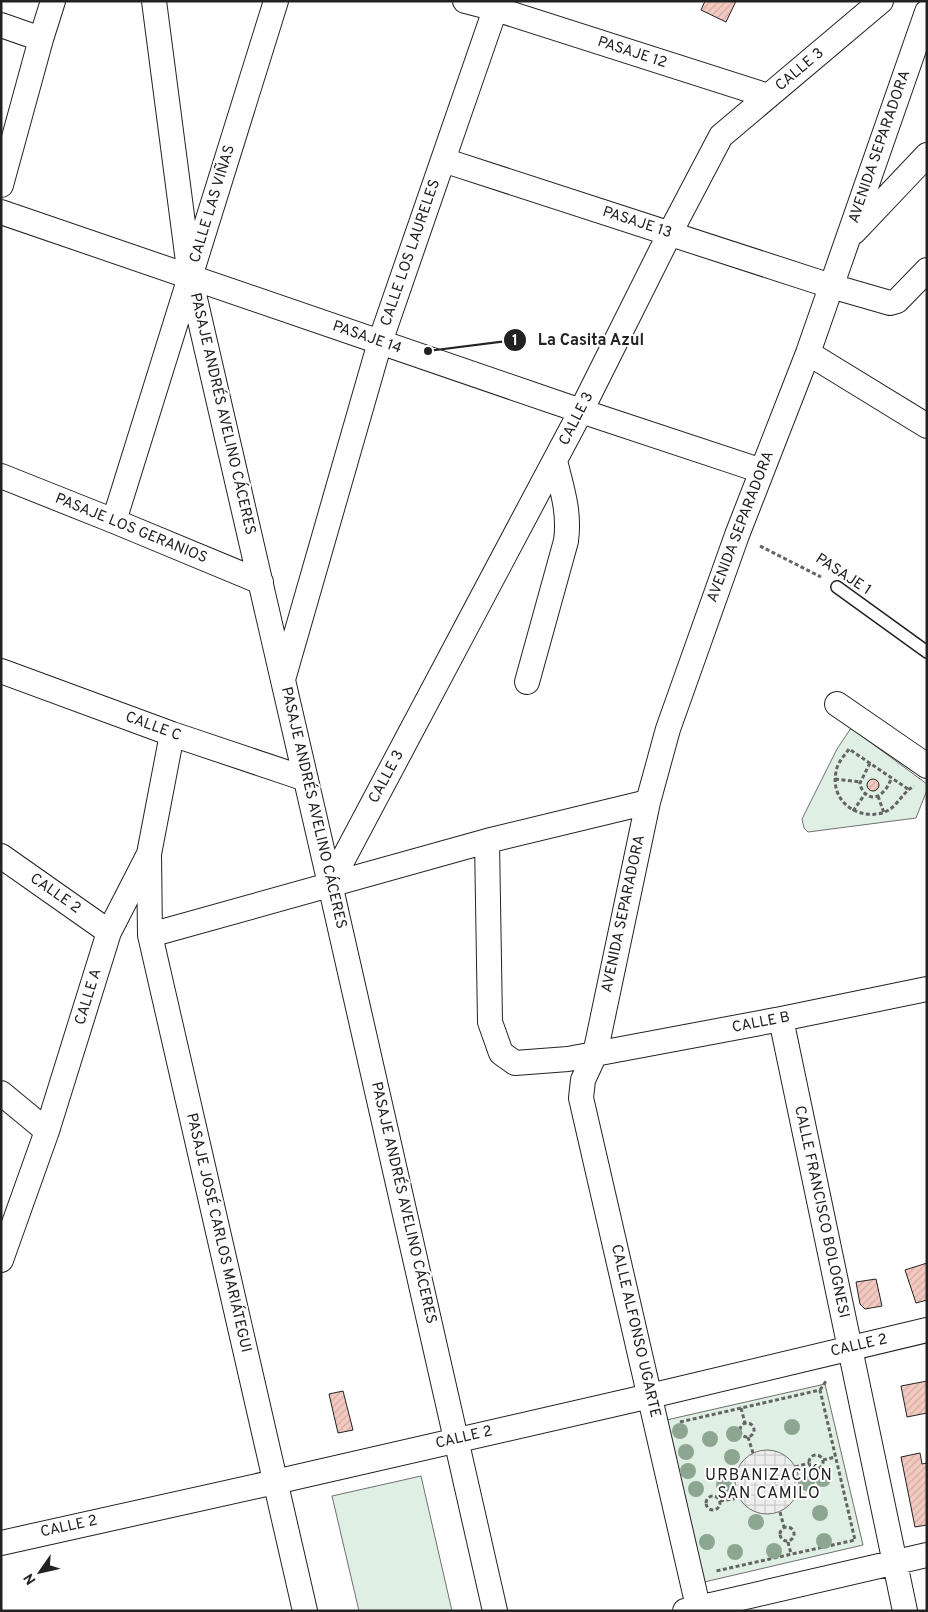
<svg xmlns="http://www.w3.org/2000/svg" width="928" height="1612" font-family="Overpass,sans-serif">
  <defs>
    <pattern id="plaza-grid" width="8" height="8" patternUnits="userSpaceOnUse" patternTransform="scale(1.25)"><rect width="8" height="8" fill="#ededed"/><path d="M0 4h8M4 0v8" fill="none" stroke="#cbcbcb"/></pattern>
    <pattern id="building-hatch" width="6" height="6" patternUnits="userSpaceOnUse" patternTransform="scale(1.25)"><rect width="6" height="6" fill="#f3c9c0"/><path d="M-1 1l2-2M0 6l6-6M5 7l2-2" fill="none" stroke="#d0aca5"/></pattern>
  </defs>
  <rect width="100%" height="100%" fill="#fff"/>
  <path fill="#e0efe3" stroke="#6f6f6f" d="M851 728 927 784V790L916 818 808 832 804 828 802 819 837 749Z
    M825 1384 863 1545 700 1583 662 1421Z
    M421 1476 452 1611H359L332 1496Z"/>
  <path fill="url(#plaza-grid)" stroke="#6f6f6f" d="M735 1482a32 32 0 1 1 64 0a32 32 0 1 1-64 0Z"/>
  <path fill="url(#building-hatch)" stroke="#222" d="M705 1H736L726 22 701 10Z
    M867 785a6 6 0 1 1 12 0a6 6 0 1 1-12 0Z
    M927 1263V1300L916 1303 905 1270Z
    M876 1279 882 1306 865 1309 860 1304 856 1282Z
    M927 1381V1413L907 1417 901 1386Z
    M343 1391 353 1430 338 1433 329 1394Z
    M920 1453 922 1464 927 1463V1525L915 1527 901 1457Z"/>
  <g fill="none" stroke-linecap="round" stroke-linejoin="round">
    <defs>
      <path id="service" d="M837 587 927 652"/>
      <path id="minor" d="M154 1 190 277 330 884 495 1611
        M465 1 496 9 768 96
        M1 25 41 39
        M443 160 831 286 890 303 897 301 927 270
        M1 185 41 39 53 1
        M1 212 581 411 762 471
        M854 232 927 155
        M808 353 927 426
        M1 476 114 521 261 582
        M114 521 276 1
        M1 671 172 734 306 779
        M284 676 380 342 498 1
        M527 682 566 541C570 512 562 489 555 461
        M837 704 927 766
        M487 841 490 1022 501 1053 515 1063 568 1059 781 1019 927 989
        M149 854 150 935 305 1611
        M1 856 109 932
        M330 884 581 411 670 233 721 136 881 1
        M150 935 487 841 648 802
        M781 1019 905 1611
        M1 1093 47 1131
        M1 1260 47 1131 109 932 149 854 172 734
        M1 1543 275 1482 650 1396 927 1330
        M685 1611 927 1555
        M699 1611 581 1098 583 1080 595 1054 648 802 668 729 737 535 808 353 927 12"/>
    </defs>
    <use href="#service" stroke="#222" stroke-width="14"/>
    <use href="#minor" stroke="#222" stroke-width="26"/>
    <path stroke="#646464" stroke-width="3" stroke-dasharray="4 2.5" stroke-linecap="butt" d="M760 546 821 577
      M870 763 860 783C861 794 874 803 883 792 887 789 889 783 892 778
      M835 779 860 782
      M908 789 849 749C844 756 837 763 836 772 830 800 856 820 882 813 897 809 901 793 914 786
      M878 796 884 813
      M853 811 865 794
      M820 1390 826 1381
      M741 1408 745 1423
      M680 1422 820 1390 855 1540 716 1571
      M740 1430a7 7 0 1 1 14 0a7 7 0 1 1-14 0Z
      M748 1437 753 1453
      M809 1462a7 7 0 1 1 14 0a7 7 0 1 1-14 0Z
      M823 1460 835 1457
      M795 1467 809 1463
      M706 1503a7 7 0 1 1 14 0a7 7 0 1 1-14 0Z
      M720 1501 739 1498
      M780 1512 784 1527
      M780 1534a7 7 0 1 1 14 0a7 7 0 1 1-14 0Z
      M788 1542 791 1554"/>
    <use href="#service" stroke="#fff" stroke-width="11"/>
    <use href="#minor" stroke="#fff" stroke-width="24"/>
  </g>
  <g fill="#8da692">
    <circle cx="792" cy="1427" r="8"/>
    <circle cx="680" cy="1431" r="8"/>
    <circle cx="734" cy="1434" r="8"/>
    <circle cx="710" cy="1439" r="8"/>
    <circle cx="686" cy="1452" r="8"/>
    <circle cx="732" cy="1457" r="8"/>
    <circle cx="688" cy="1471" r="8"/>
    <circle cx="823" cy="1479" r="8"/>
    <circle cx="807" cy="1483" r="8"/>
    <circle cx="724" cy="1485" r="8"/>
    <circle cx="696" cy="1489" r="8"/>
    <circle cx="820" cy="1513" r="8"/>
    <circle cx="756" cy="1522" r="8"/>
    <circle cx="824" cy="1541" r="8"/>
    <circle cx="707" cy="1542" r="8"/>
    <circle cx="774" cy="1551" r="8"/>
    <circle cx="735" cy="1552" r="8"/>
  </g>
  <g text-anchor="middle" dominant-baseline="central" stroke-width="4" stroke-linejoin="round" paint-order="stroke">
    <g font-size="15" fill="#222" stroke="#fff">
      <text transform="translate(632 53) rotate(18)">PASAJE 12</text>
      <text transform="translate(800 70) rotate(-40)">CALLE 3</text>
      <text transform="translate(880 147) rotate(-71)">AVENIDA SEPARADORA</text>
      <text transform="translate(213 204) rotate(-73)">CALLE LAS VIÑAS</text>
      <text transform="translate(637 223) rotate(18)">PASAJE 13</text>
      <text transform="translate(411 253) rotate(-71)">CALLE LOS LAURELES</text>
      <text transform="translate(367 338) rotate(19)">PASAJE 14</text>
      <text transform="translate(222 414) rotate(77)">PASAJE ANDRÉS AVELINO CÁCERES</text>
      <text transform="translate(577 419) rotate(-63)">CALLE 3</text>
      <text transform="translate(741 527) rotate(-69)">AVENIDA SEPARADORA</text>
      <text transform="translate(131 529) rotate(22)">PASAJE LOS GERANIOS</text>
      <text transform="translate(843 575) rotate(33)">PASAJE 1</text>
      <text transform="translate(153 727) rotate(20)">CALLE C</text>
      <text transform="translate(387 777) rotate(-62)">CALLE 3</text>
      <text transform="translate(313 808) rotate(77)">PASAJE ANDRÉS AVELINO CÁCERES</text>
      <text transform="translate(55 894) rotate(35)">CALLE 2</text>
      <text transform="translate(624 914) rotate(-78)">AVENIDA SEPARADORA</text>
      <text transform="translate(89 997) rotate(-73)">CALLE A</text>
      <text transform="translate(761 1023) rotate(-11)">CALLE B</text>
      <text transform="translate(403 1203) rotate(77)">PASAJE ANDRÉS AVELINO CÁCERES</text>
      <text transform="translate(821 1212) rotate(78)">CALLE FRANCISCO BOLOGNESI</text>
      <text transform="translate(218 1233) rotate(77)">PASAJE JOSÉ CARLOS MARIÁTEGUI</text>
      <text transform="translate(635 1331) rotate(77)">CALLE ALFONSO UGARTE</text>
      <text transform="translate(859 1346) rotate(-13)">CALLE 2</text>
      <text transform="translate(464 1438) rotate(-13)">CALLE 2</text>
      <text transform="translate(69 1527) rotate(-12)">CALLE 2</text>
    </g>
    <g font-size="16" letter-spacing="1" fill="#222" stroke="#fff">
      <text x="769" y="1476">URBANIZACIÓN<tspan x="769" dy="18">SAN CAMILO</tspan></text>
    </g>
  </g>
  <path fill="none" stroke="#222" stroke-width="2" d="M428 351L515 340"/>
  <g fill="#222" stroke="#fff" stroke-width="2">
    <circle cx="428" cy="351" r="5"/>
    <circle cx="515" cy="340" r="12"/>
  </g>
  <g font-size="15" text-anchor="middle" font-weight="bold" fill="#fff">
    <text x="515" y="345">1</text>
  </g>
  <g font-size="16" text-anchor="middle" font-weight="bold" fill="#222" stroke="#fff" stroke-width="4" stroke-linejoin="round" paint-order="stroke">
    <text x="591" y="345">La Casita Azul</text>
  </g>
  <rect width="928" height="1612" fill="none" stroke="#222222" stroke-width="5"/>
  <g transform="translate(40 1572) rotate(236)" stroke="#ffffff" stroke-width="4" paint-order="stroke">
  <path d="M0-4L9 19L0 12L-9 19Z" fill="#222222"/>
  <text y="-8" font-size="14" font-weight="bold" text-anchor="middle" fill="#222222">N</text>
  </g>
</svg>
